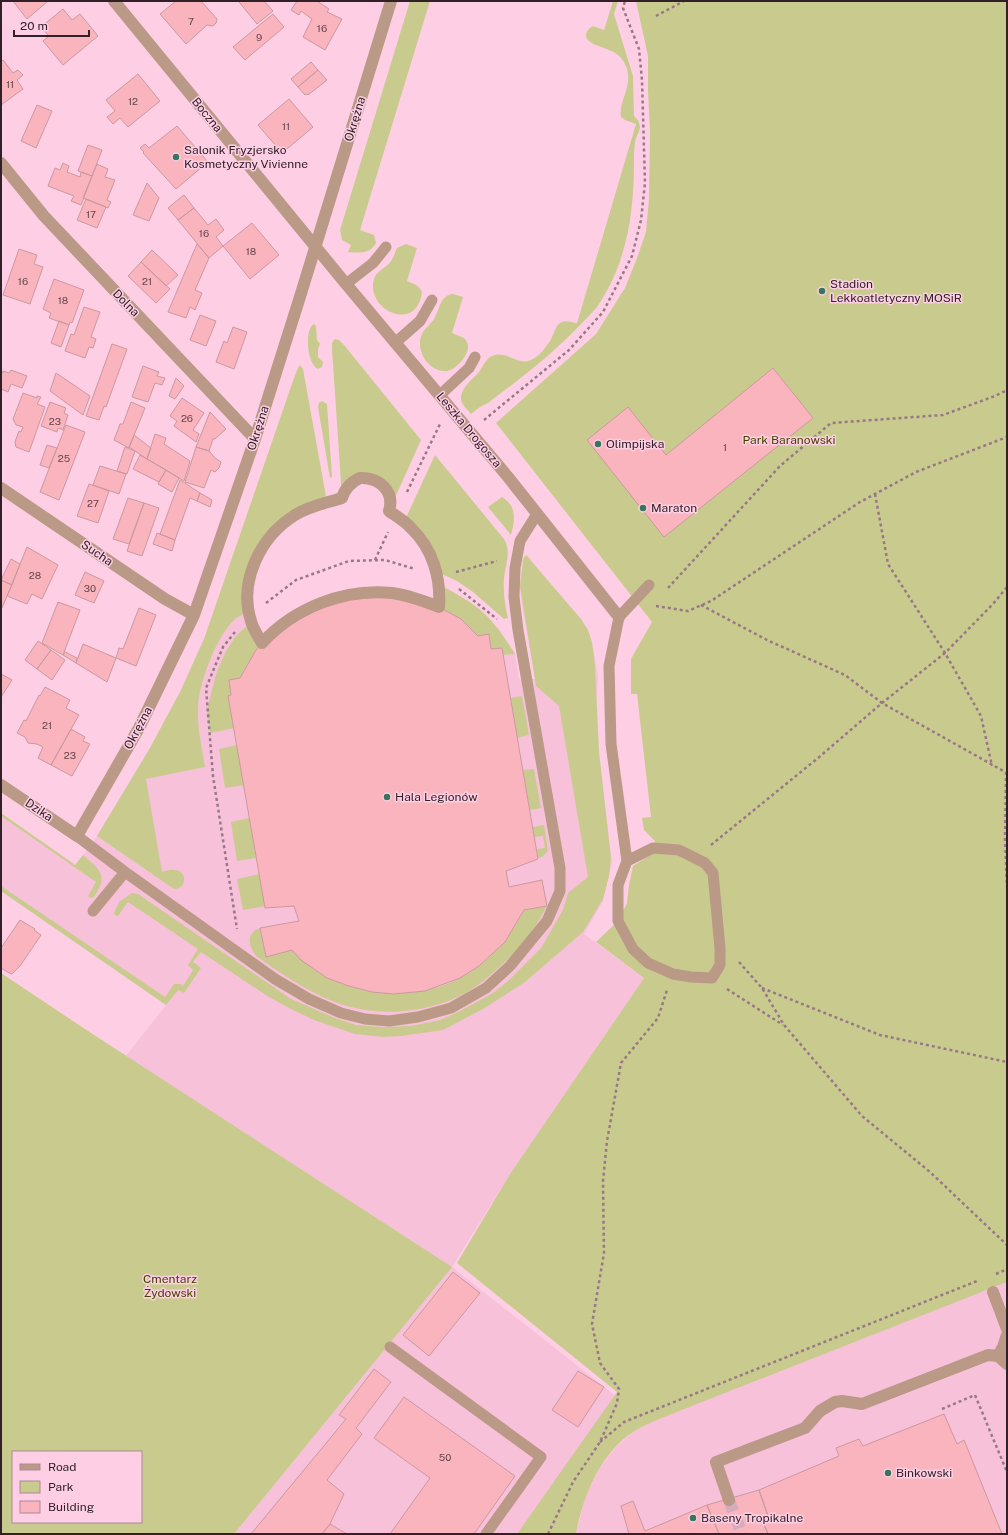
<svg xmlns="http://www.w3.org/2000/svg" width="1008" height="1535" font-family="'Public Sans',sans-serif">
  <rect width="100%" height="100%" fill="#fecfe4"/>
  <path fill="#f7c1d9" d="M525 556H528L592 642 598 676 595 733 612 862 603 901 584 934 644 978 510 1174 452 1267 617 1397 519 1534H234L451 1267 126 1056 166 1005 1 891V813L76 865 97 836 150 748 181 690 204 639 213 617 249 611 262 643 439 607 461 619 478 636 489 634 502 648 503 655 515 654 519 679H535L521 598 520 586Z
    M1007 1282V1534H576L586 1495 600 1468 615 1448 633 1432 657 1419Z"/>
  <path fill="#c9cb8e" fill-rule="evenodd" d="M410 1H430L360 230 374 235 376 243C370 254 360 253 348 252L351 245 342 240 340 230Z
    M613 1H618L614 14 633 76 634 116C646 127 636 133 635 143 634 149 634 156 634 162 634 212 627 264 597 307 592 313 586 319 580 325 553 354 520 379 488 403L480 407 471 414C468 410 462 405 461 400 460 388 472 380 479 372 484 365 486 357 495 355 509 352 520 367 533 359 540 355 545 348 550 341 554 335 555 324 562 322 567 320 573 323 577 323L636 124 625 120 621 117C618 99 636 84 624 62 616 48 599 49 589 41 583 36 587 29 593 26L604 30Z
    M636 1H1007V1282L669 1415C657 1420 644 1425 633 1432 600 1454 583 1496 576 1534H517L617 1392 457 1263 510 1174 644 978 596 942 618 921 627 903 629 885 633 866 654 853 655 841 644 830 642 818 651 817 637 694H631V659L652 622 496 423 596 334 625 288 637 258 646 232 649 199 650 131 648 91V56Z
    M406 244 417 248 407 281C414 284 419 285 422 292 417 334 365 310 374 279 376 271 386 268 391 261 394 257 395 252 397 248Z
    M453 294 463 297 452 333 464 338C466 340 468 343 468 346 469 356 453 373 444 371 427 370 415 349 422 334 425 328 431 324 434 319 440 309 440 295 453 294Z
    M314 324 316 326 317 340 320 344 318 349V357L323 362 322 367 318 369C307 364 304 329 314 324Z
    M335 339 339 340 344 345 421 440 389 511 390 502 368 478 342 498 332 349V343Z
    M300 365 303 369 327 502 296 514 255 562 249 611C245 614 238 616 234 620 216 637 198 685 198 709 197 728 202 748 205 767L146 779 162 872C165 871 170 869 174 870 188 870 187 889 174 889L97 836 150 748 181 690 204 639 295 375 298 368Z
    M322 401 327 404 332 477 330 478 318 407 319 403Z
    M435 455 504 539C512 552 505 565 504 579 503 592 505 606 508 618L504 619 473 592 457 581 437 572 404 522Z
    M502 497C517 506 515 520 511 535L488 507Z
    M526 555 581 619 588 630 592 642 595 666 599 751 611 858 609 876 603 899 583 932 525 982 483 1009 443 1030 401 1036 383 1037 355 1034 314 1020 289 1008 269 997 201 952 193 962 201 968 184 993 178 990 166 1005 1 891V886L165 997 174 984H180L183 986 193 970 188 965 198 949 128 902 118 916 115 915 114 913 119 902 132 893 138 894 291 999 335 1018 356 1025 382 1027 411 1026 440 1020 460 1011 493 993 508 981 541 948 563 910 568 893 588 877 559 706 536 686 520 586 523 559Z
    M439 584C456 594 475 603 489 618 499 629 507 641 515 654L503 655 502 648 491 649 489 634 478 636 461 619 439 607Z
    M251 622 262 643 256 650 240 678 229 680 231 695 228 696 234 728 210 733 207 710 216 674 225 653 235 637Z
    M522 696 529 735 517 738 510 698Z
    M237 745 244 785 225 788 219 749Z
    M534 769 541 808 530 810 523 770Z
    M1 813 75 865 83 855C101 870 108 876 94 897L90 898 88 896 96 882 1 816Z
    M249 818 256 858 237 861 231 822Z
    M544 825 548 851 542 857 538 858 537 849 545 848 543 836 534 837 533 827Z
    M259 874 265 906 243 910 237 879Z
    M547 906C540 919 533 931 524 942 519 949 513 954 507 960 491 975 472 992 451 1000 412 1015 370 1016 332 1001 305 990 280 973 256 956 248 945 246 933 260 928L266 957 292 950C302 960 315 972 328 978 376 1001 436 999 479 966 499 951 513 931 524 910Z
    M1 973 88 1031 452 1267 234 1534H1ZM13 1452H141V1522H13Z"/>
  <path fill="#fab4bd" stroke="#ca999f" d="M13 1H48L27 19Z
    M176 1H201L217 19 216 23 213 26 207 25 186 44 160 14Z
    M240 1H264L273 11 257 24 239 2Z
    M297 1H317L329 9 327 12 342 19 325 50 303 37 312 19 301 11 299 15 291 10Z
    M63 9 72 20 80 14 98 36 63 65 43 41 49 36 41 27Z
    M273 14 284 27 245 60 233 47Z
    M3 60 13 73 18 70 23 75 17 80 23 89 1 105V62Z
    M311 62 318 70 298 87 291 79Z
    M318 70 327 80 308 95 307 94 305 95 298 87Z
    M138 74 160 101 128 127 120 118 113 124 107 117 115 111 106 100Z
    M289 99 313 127 282 153 258 125Z
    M37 105 52 111 36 148 21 141Z
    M177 126 208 162 176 189 143 153 144 152 140 148 145 144 149 148Z
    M88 145 102 150 92 176 78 171Z
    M63 163 69 166 67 172 80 177 81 172 92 176 81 205 71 201 74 196 48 186 55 168 60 170Z
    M97 164 108 169 105 177 115 180 107 200 111 202 108 208 83 198Z
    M147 183 159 198 149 221 133 215Z
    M184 195 194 208 178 220 168 208Z
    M86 199 106 207 97 228 77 220Z
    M194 208 208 225 216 219 224 230 216 237 223 246 209 258 178 220Z
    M252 223 279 255 250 279 223 246Z
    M197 244 209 258 195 290 202 293 195 310 190 307 186 318 168 312Z
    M19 249 37 255 34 264 43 267 30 304 3 295Z
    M152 250 178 275 166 286 141 262Z
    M141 262 170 289 156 303 128 276Z
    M54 279 84 290 72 323 70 322 69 325 49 318 51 313 43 309Z
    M84 307 100 312 91 337 96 339 93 348 89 347 85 358 65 351 71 334 74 335Z
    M200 315 216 321 206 346 190 340Z
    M59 321 69 325 61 347 51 343Z
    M233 327 247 332 234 369 216 362 224 341 227 343Z
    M112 344 127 349 106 407 104 406 99 420 86 416Z
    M143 366 159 372 157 376 165 378 162 385 155 383 148 402 132 397Z
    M773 368 813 418 664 537 587 440 628 407 666 455Z
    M11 370 27 376 22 388 11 384 8 392 1 389V375L3 371 9 373Z
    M56 373 90 396 83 415 50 391Z
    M176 378 184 386 175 399 169 396Z
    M23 393 37 398V396L41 397 37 404 45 407 29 452 16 447 15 442 19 431 21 432 23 427 16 425 13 419Z
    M182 398 204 413 193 430 199 434 196 442 174 426 177 421 170 416Z
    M50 402 66 408 64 413 68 415 63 430 58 428 57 432 41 426Z
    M131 402 145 408 129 448 114 440 120 424H123Z
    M210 412 226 429 215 439H213L209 451 196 447Z
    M66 425 85 432 59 500 40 492Z
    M155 434 166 438 164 444 190 461 184 481 147 459Z
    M134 435 151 448 147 459 129 447Z
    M47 445 57 448 49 468 40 465Z
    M125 447 135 451 127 474 117 471Z
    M196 447 209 451 215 458 221 462 219 468 215 472 211 470 204 488 185 482Z
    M140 455 166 470 159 482 133 469Z
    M100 466 126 474 119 494 93 485Z
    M166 470 179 478 172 492 158 484Z
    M180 480 200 493 197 501 190 498 175 540 160 534Z
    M89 484 109 491 98 523 77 516Z
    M200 493 212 500 210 507 197 501Z
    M128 498 144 503 129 544 113 539Z
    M144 503 159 508 142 556 127 551Z
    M157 533 175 540 172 551 153 544Z
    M27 547 58 565 42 599 32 594 27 604 7 596Z
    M11 559 20 564 12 585 1 580Z
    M85 572 104 581 94 603 75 595Z
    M1 580 12 585 1 610Z
    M347 595 415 598 439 607 461 619 478 636 489 634 491 649 502 648 538 859 506 871 509 887 542 880 547 906 524 910 505 942 479 966 460 978 425 991 393 994 372 992 349 986 327 978 301 960 292 950 266 957 260 928 299 921 294 906 265 908 228 696 231 695 229 680 240 678 256 650 270 634Z
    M58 602 80 610 63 655 42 643Z
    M139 608 156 615 136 666 116 658 119 648 123 649Z
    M38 641 51 650 37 669 25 660Z
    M83 644 116 658 107 682 76 663Z
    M51 650 65 660 52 680 37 669Z
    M65 652 77 658 76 663 63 655Z
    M1 674 12 680 1 697Z
    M45 687 70 700 66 708 79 715 51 765 38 758 43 747 37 744 28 743 25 737 17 733 24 720 26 721 39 695 40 696Z
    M71 729 85 737 83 741 90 744 72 776 51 765Z
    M20 920 35 929 34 930 41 935 20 966 13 973 11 974 1 968V948Z
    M453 1272 480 1293 429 1356 403 1335Z
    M374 1369 391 1382 356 1428 362 1434 327 1480 344 1494 330 1524 322 1534H251L346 1419 339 1415Z
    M578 1371 604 1387 578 1427 552 1410Z
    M404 1397 515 1476 474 1534H390L430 1478 374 1438Z
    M944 1414 957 1444 964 1440 1002 1534H768L763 1522 769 1519 759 1490 839 1456 836 1448 859 1439 863 1446Z
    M759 1490 769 1519 763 1522 768 1534H719L707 1505Z
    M633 1501 645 1531 707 1505 719 1534H629L621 1506Z
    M330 1524 347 1534H322Z"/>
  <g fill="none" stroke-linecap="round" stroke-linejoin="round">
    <path stroke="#d5acbe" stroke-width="12" stroke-dasharray="12 6" stroke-linecap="butt" d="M729 1500 742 1534"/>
    <path stroke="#987887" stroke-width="2.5" stroke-dasharray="3 3" stroke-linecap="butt" d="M656 16 684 1
      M484 420 569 350 603 312 632 256 641 220 645 183 642 80 639 49 623 8 625 1
      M407 492 440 424
      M875 494 888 564 945 653 981 716 992 766
      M375 560 388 532
      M456 572 497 561
      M668 588 780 466 831 423 943 415 995 396 1007 390
      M459 589 497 619
      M266 603 296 580 349 561 385 560 415 569
      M701 605 767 640 845 675 882 703 1007 773
      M656 606 688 611 711 601 860 502 916 472 1007 437
      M235 632 223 647 206 688 213 776 237 929
      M1006 772 1005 839 1007 887
      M711 845 818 758 882 703 945 653 993 604 1007 587
      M739 962 762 988 784 1025 862 1116 930 1172 1007 1245
      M762 988 880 1035 1007 1062
      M727 989 783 1025
      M996 1274 1007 1269
      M942 1409 975 1395 1007 1472
      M600 1442 624 1422 977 1281
      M548 1534 573 1482 600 1442 617 1403 619 1389 600 1363 592 1324 604 1253 603 1181 607 1141 621 1063 658 1018 667 990"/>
    <path stroke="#ba9987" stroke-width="11" d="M346 284 373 263 386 247
      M395 343 420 321 432 300
      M440 395 469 368 475 357
      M77 836 125 872 275 979 309 999 341 1013 365 1019 389 1021 418 1017 451 1008 486 988 510 966 547 921 560 891V868L518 630 514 597 515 568 520 541 537 514
      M627 861 653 848 679 850 705 863 713 873 720 948V965L712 978 691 977 673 974 648 963 633 949 618 921V885L627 861 611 744 609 666 619 617 649 585
      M93 911 125 872
      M390 1347 541 1457 486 1534"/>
    <path stroke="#ba9987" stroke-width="12" d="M114 1 346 284 508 477 619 617
      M1 163 44 216 255 439
      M360 478C379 477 395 491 389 511 396 516 405 521 411 528 433 549 441 578 439 607 424 601 408 595 392 593 344 588 294 608 262 643 258 636 253 629 251 621 238 581 261 536 295 515 309 506 326 503 342 498 345 488 351 482 360 478Z
      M1 488 165 599 194 615
      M1 785 77 836 139 728 194 615 255 439 299 300 391 1
      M993 1292 1007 1329
      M998 1356 1003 1347 1007 1335
      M729 1500 716 1462 805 1428 820 1411 835 1402 842 1401 862 1404 988 1355 998 1356 1007 1364"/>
  </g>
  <g fill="#387561" stroke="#fecfe4" stroke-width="1.5">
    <circle cx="176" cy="157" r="4"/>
    <circle cx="822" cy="291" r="4"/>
    <circle cx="598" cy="444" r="4"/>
    <circle cx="643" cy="508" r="4"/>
    <circle cx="387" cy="797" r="4"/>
    <circle cx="888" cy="1473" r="4"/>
    <circle cx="693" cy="1518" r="4"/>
  </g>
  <g text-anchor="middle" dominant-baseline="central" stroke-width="3" stroke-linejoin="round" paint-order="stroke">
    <g font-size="10" fill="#63454d">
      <text x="191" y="21">7</text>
      <text x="322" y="28">16</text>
      <text x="259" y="37">9</text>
      <text x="10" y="84">11</text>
      <text x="133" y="101">12</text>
      <text x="286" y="126">11</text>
      <text x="91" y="214">17</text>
      <text x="204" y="233">16</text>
      <text x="251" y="251">18</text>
      <text x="23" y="281">16</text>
      <text x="147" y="281">21</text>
      <text x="63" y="300">18</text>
      <text x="187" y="418">26</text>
      <text x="55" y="421">23</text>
      <text x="725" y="447">1</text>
      <text x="64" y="458">25</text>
      <text x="93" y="503">27</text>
      <text x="35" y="575">28</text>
      <text x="90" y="588">30</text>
      <text x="47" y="725">21</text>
      <text x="70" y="755">23</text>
      <text x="445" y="1457">50</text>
    </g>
    <g font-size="12" fill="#312028" stroke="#fecfe4">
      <text transform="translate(207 115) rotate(51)">Boczna</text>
      <text transform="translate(355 119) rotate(-73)">Okrężna</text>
      <text transform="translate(126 303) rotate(46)">Dolna</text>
      <text transform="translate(258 428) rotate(-72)">Okrężna</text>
      <text transform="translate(469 430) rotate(50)">Leszka Drogosza</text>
      <text transform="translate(97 553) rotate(34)">Sucha</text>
      <text transform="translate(138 728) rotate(-62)">Okrężna</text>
      <text transform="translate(39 810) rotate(34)">Dzika</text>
    </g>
    <g font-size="12" fill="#312028" stroke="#fecfe4" text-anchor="start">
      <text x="184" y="150">Salonik Fryzjersko<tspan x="184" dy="14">Kosmetyczny Vivienne</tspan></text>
      <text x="830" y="284">Stadion<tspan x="830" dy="14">Lekkoatletyczny MOSiR</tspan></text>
      <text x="606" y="444">Olimpijska</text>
      <text x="651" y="508">Maraton</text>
      <text x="395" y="797">Hala Legionów</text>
      <text x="896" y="1473">Binkowski</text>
      <text x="701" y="1518">Baseny Tropikalne</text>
    </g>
    <g font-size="12" fill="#424200" stroke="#fecfe4">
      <text x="789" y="440">Park Baranowski</text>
      <text x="170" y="1279">Cmentarz<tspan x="170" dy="14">Żydowski</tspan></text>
    </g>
  </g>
  <rect width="1008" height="1535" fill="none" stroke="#312028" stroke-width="4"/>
  <rect x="12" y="1451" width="130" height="72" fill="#fecfe4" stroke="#ac8999"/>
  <rect x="20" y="1464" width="20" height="6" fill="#ba9987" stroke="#ac8999"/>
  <text x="48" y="1471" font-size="12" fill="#312028">Road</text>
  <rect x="20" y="1481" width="20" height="12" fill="#c9cb8e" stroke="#ac8999"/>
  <text x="48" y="1491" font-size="12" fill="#312028">Park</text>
  <rect x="20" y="1501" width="20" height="12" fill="#fab4bd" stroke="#ac8999"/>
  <text x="48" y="1511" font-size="12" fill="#312028">Building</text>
  <path d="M14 30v6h75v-6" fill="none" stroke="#312028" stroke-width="2"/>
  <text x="20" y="30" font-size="12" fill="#312028" stroke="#fecfe4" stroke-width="3" paint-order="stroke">20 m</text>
</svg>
